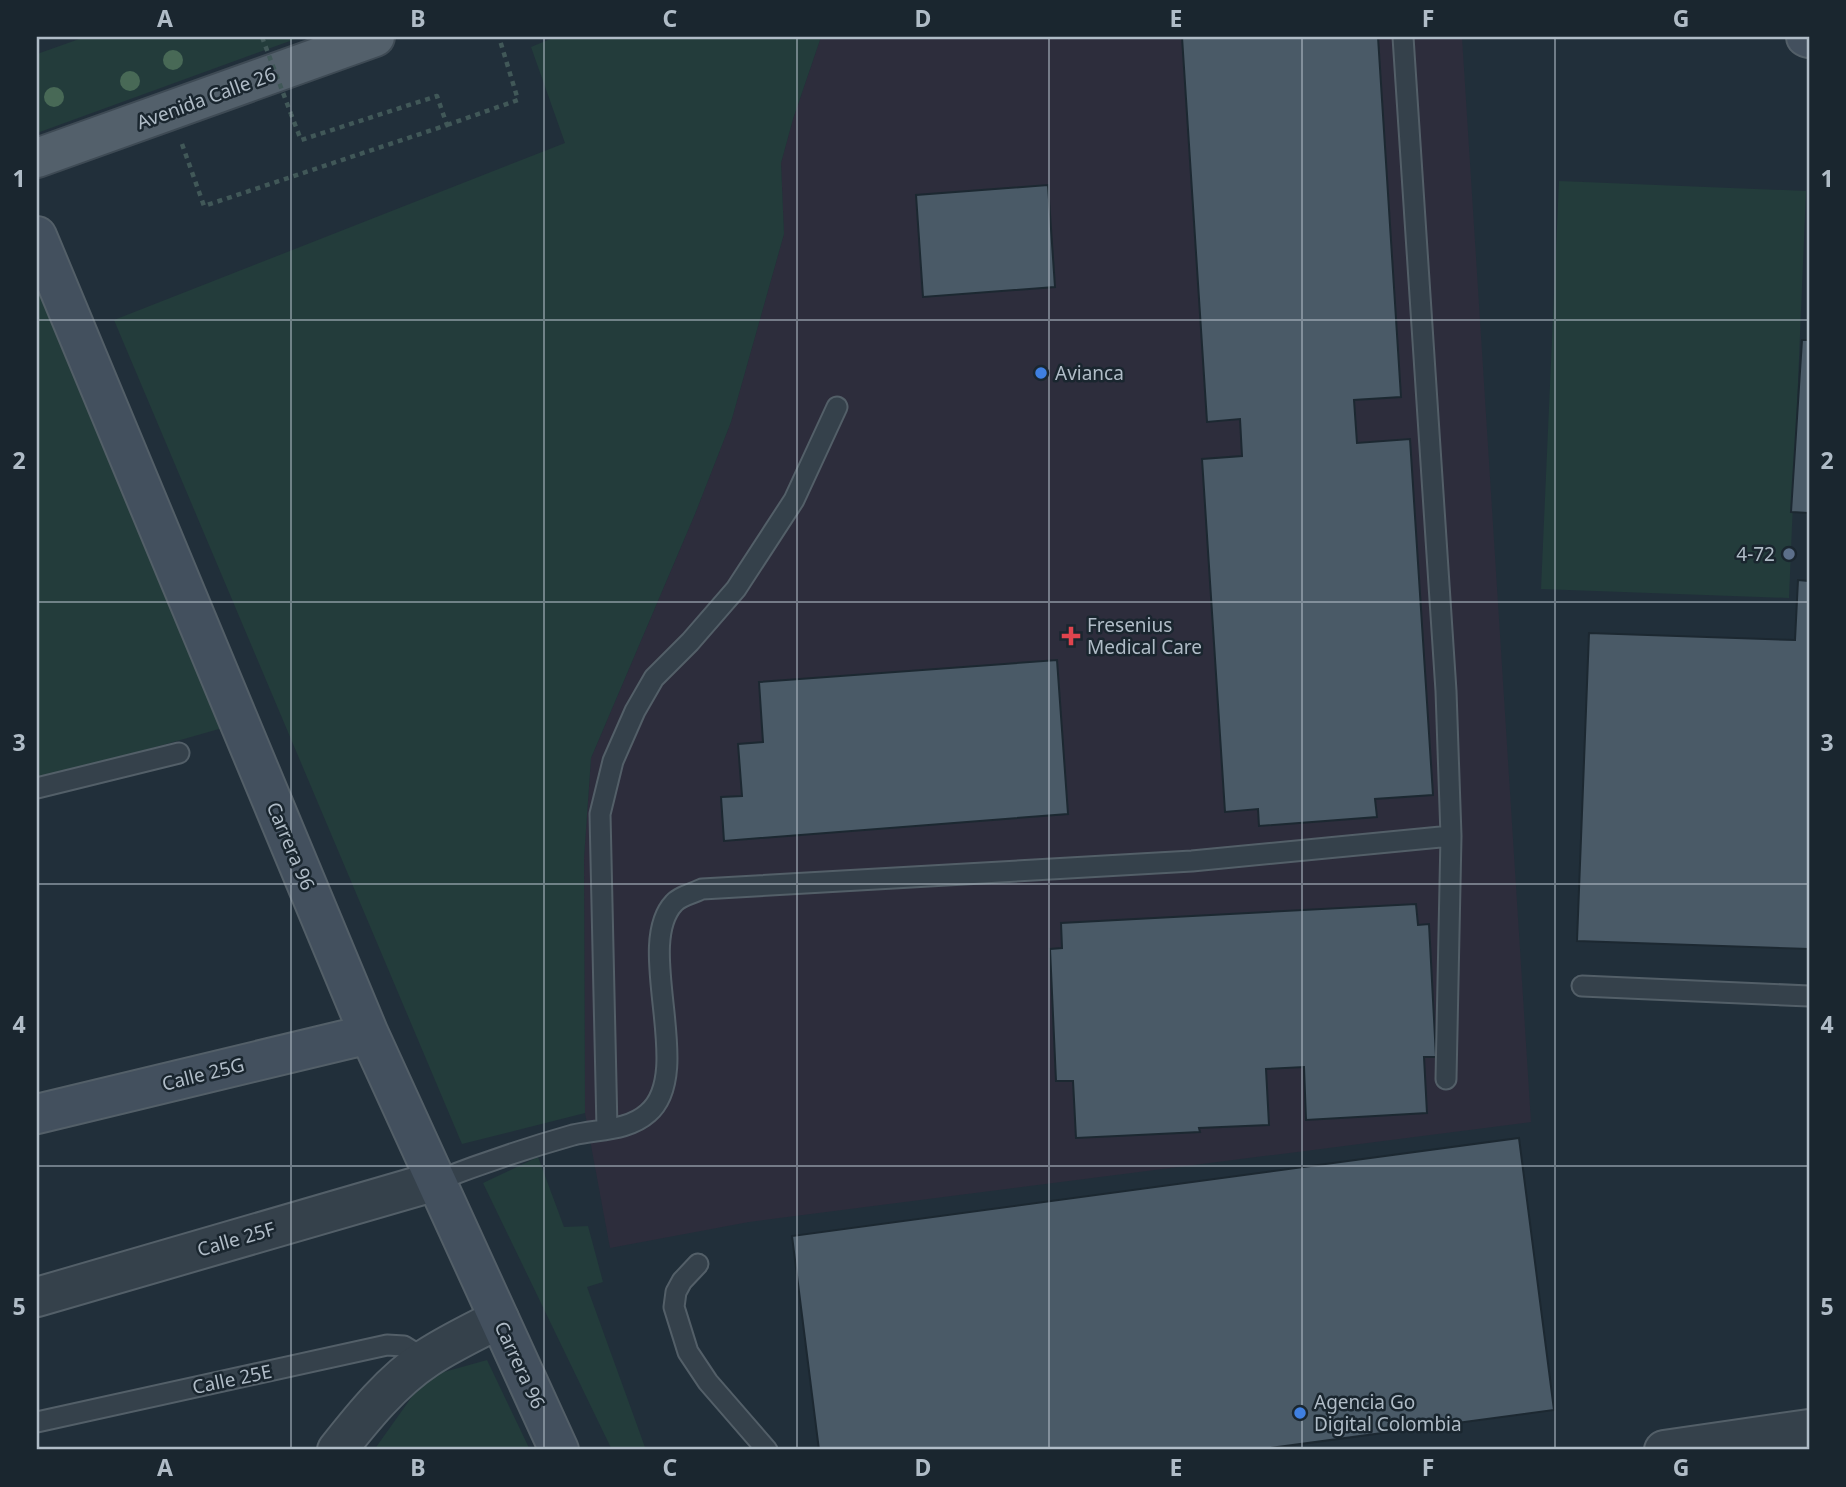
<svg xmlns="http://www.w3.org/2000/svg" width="1846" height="1487" font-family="'Noto Sans',sans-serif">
  <rect width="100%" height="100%" fill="#212f3a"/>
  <path fill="#2d2d3c" d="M821 37H1462L1531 1122 749 1222 610 1248 585 1113 584 858 591 758 695 514 731 422 784 234 781 163 793 119Z"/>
  <path fill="#233c3b" d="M85 37H301L37 133V54Z
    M555 37H821L793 119 781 163 784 234 731 422 695 514 591 758 584 858 585 1113 462 1144 114 320 565 143 531 47Z
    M1559 181 1806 191 1789 598 1541 589Z
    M37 236 240 723 37 781Z
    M538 1157 564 1227 588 1226 603 1282 587 1287 646 1450H612L483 1183Z
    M487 1360 530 1450H374L426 1377Z"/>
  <path fill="#4a5a67" stroke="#1c2831" stroke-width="2" d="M1182 37H1378L1401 397 1354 400 1357 443 1410 439 1433 795 1375 799 1377 817 1259 826 1258 809 1225 812 1202 459 1242 456 1240 419 1207 422Z
    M1048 185 1055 287 923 297 916 195Z
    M1802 340H1809V513L1791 512Z
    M1798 580 1809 581V949L1577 941 1589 633 1795 640Z
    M1057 660 1068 814 724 841 721 797 742 796 738 744 763 742 759 682Z
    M1416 904 1418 925 1429 924 1436 1057H1424L1427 1113 1306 1120 1304 1067 1266 1069 1269 1125 1199 1128 1200 1132 1076 1138 1073 1081H1056L1050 949 1062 948 1061 923Z
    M1519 1138 1554 1410 1256 1450H819L792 1236Z"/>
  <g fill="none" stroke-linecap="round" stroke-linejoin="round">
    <defs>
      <path id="lane" d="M1403 37 1446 691 1451 836 1446 1079
        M37 788 179 753
        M1582 986 1809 996
        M607 1129 600 814 613 761 635 711 654 678 690 642 736 589 794 500 837 407
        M436 1181C480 1164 527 1148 573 1135 598 1129 628 1131 648 1113 696 1072 633 946 674 903 680 896 694 893 702 889L1192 861 1451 836
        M698 1264 682 1281 676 1292 674 1307 688 1352 708 1382 767 1450
        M37 1422 387 1345 404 1346 425 1359"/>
      <path id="street" d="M37 1297 436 1181
        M337 1450C363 1417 392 1381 427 1358 450 1343 475 1331 499 1319
        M1664 1450 1809 1429"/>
      <path id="secondary" d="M1806 37 1809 38
        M37 236 369 1034 559 1450
        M37 1114 369 1034"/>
      <path id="primary" d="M37 158 375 37"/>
    </defs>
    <use href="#lane" stroke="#535f68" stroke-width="23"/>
    <use href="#street" stroke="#535f68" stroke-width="42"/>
    <use href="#secondary" stroke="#535f68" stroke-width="42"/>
    <use href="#primary" stroke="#3e4a54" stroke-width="42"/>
    <path stroke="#415858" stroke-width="4.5" stroke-dasharray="5 5" stroke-linecap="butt" d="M447 125 518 100 499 37
      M182 144 204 206 447 125 437 96 301 140 291 114"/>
    <use href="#lane" stroke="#35414b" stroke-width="19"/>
    <use href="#street" stroke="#35414b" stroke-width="38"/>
    <use href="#secondary" stroke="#43505e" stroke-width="38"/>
    <use href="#primary" stroke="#53606b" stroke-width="38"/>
    <path stroke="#415858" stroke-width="4.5" stroke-dasharray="5 5" stroke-linecap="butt" d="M262 37 291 114"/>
  </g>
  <g fill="#486956">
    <circle cx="173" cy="60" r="10"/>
    <circle cx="130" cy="81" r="10"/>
    <circle cx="54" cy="97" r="10"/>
  </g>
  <path fill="none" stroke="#b0bcc7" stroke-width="2" stroke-opacity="0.55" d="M291 37V1450M544 37V1450M797 37V1450M1049 37V1450M1302 37V1450M1555 37V1450M37 320H1809M37 602H1809M37 884H1809M37 1166H1809"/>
  <g fill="#3f7fe0" stroke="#1a262f" stroke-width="2.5">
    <circle cx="1041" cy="373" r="7"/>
    <circle cx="1300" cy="1413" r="7"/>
  </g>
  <circle fill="#5c6f8a" stroke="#1a262f" stroke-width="2.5" cx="1789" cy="554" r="7"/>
  <path fill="#e0444e" stroke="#1a262f" stroke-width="2.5" d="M1067.5 625.5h7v7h7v7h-7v7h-7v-7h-7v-7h7z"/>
  <g text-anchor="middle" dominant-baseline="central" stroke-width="5" stroke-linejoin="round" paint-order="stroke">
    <g font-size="19" fill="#b0bcc7" stroke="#1a262f">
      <text transform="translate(206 98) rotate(-20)">Avenida Calle 26</text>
      <text transform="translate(291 846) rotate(67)">Carrera 96</text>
      <text transform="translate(203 1074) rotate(-14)">Calle 25G</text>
      <text transform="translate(236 1239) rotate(-16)">Calle 25F</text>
      <text transform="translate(520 1365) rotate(65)">Carrera 96</text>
      <text transform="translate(232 1379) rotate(-12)">Calle 25E</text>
    </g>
    <g font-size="19" fill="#b0bcc7" stroke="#1a262f" text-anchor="start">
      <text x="1055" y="373">Avianca</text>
      <text x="1775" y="554" text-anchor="end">4-72</text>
      <text x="1087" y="625">Fresenius<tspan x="1087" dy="22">Medical Care</tspan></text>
      <text x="1314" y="1402">Agencia Go<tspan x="1314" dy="22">Digital Colombia</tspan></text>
    </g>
  </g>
  <rect width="1846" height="1487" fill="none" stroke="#1a262f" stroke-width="77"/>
  <rect x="38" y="38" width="1770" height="1410" fill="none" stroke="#b0bcc7" stroke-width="2.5"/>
  <g font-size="23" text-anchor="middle" font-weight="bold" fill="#b0bcc7">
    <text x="165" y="27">A</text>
    <text x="418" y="27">B</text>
    <text x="670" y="27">C</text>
    <text x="923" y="27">D</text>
    <text x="1176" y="27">E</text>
    <text x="1428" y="27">F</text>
    <text x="1681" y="27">G</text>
    <text x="19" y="187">1</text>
    <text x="1827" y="187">1</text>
    <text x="19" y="469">2</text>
    <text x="1827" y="469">2</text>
    <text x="19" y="751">3</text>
    <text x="1827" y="751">3</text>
    <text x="19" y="1033">4</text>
    <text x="1827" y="1033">4</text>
    <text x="19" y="1315">5</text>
    <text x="1827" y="1315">5</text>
    <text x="165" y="1476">A</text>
    <text x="418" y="1476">B</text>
    <text x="670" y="1476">C</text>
    <text x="923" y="1476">D</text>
    <text x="1176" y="1476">E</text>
    <text x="1428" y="1476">F</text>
    <text x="1681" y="1476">G</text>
  </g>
</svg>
